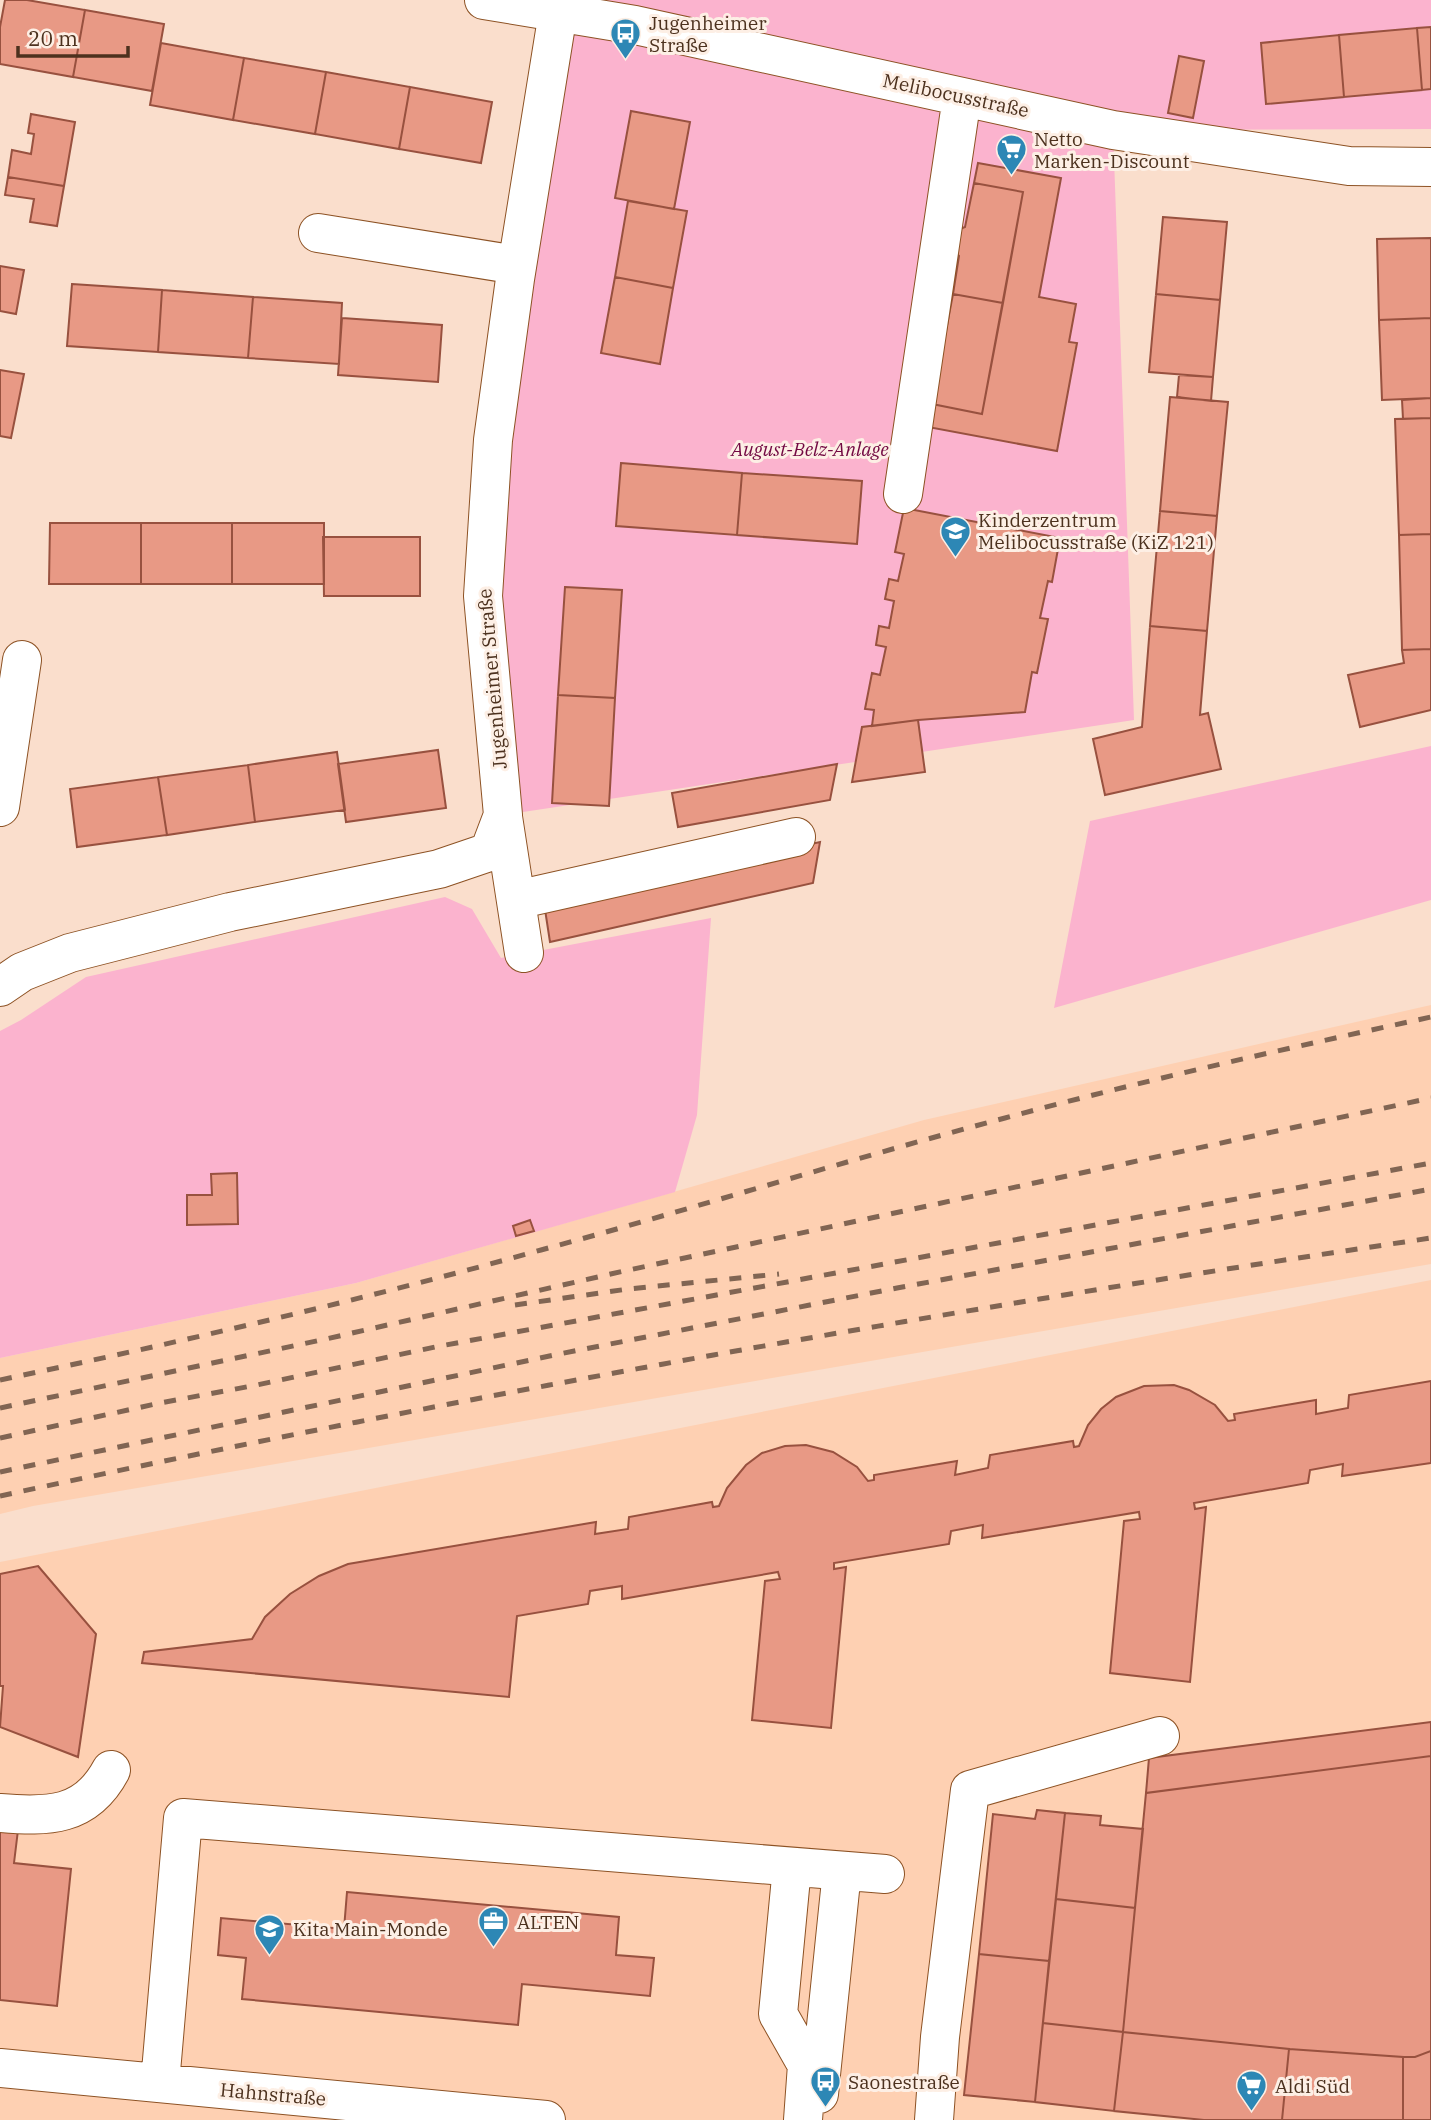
<svg xmlns="http://www.w3.org/2000/svg" width="1431" height="2120" font-family="'IBM Plex Serif',serif">
  <rect width="100%" height="100%" fill="#fadecc"/>
  <path fill="#fed0b2" d="M1431 1005V1264L33 1506 0 1514V1358L356 1283 924 1120Z
    M1431 1280V2120H0V1562Z"/>
  <path fill="#fbb3ce" d="M561 0H1431V129L1113 130 1134 720 503 815 493 440Z
    M1431 746V900L1054 1008 1090 821Z
    M445 897 472 909 501 958 711 918 697 1115 675 1192 356 1283 0 1358V1031L21 1020 86 977Z"/>
  <path fill="#e89985" stroke="#98513f" stroke-width="2" d="M5 0H27L85 10 73 77 0 64V27Z
    M85 10 164 24 152 91 73 77Z
    M1431 27V89L1422 90 1417 28Z
    M1417 28 1422 90 1344 97 1339 35Z
    M1339 35 1344 97 1266 104 1261 43Z
    M161 43 244 58 233 120 150 105Z
    M1179 56 1204 61 1193 118 1168 113Z
    M244 58 326 72 315 134 233 120Z
    M326 72 410 87 399 149 315 134Z
    M410 87 492 102 481 163 399 149Z
    M631 111 690 122 674 209 615 198Z
    M31 114 75 122 64 186 8 177 12 150 31 154 34 134 28 133Z
    M978 163 1061 178 1039 297 1076 304 1069 342 1077 343 1057 451 928 427 932 404 982 414 1023 192 974 183Z
    M8 177 64 186 57 226 30 222 34 199 5 195Z
    M974 183 1023 192 1003 303 953 294 959 256 951 249 955 231 965 227Z
    M628 201 687 211 673 288 615 277Z
    M1163 217 1227 222 1220 300 1156 294Z
    M1431 238V318L1379 320 1377 239Z
    M0 266 24 270 16 314 0 311Z
    M615 277 673 288 660 364 601 353Z
    M72 284 162 290 158 352 67 346Z
    M162 290 253 297 248 358 158 352Z
    M953 294 1003 303 982 414 932 404Z
    M1156 294 1220 300 1213 377 1149 372Z
    M253 297 342 303 339 364 248 358Z
    M342 318 442 325 438 382 338 375Z
    M1431 318V398L1382 400 1379 320Z
    M0 370 24 374 11 438 0 436Z
    M1179 375 1213 377 1211 401 1177 397Z
    M1170 397 1228 402 1217 516 1160 511Z
    M1431 398V418L1403 419 1402 400Z
    M1431 418V534L1399 535 1395 419Z
    M621 463 742 473 737 535 616 526Z
    M742 473 862 481 857 544 737 535Z
    M904 508 1060 538 1052 582 1048 581 1040 618 1048 619 1037 673 1032 672 1025 712 918 720 872 726 874 710 865 709 872 673 880 675 886 647 876 645 879 626 889 628 894 601 885 599 889 579 898 581 904 554 895 552Z
    M1160 511 1217 516 1207 631 1150 626Z
    M50 523H141V584H49Z
    M141 523H232V584H141Z
    M232 523H324V584H232Z
    M1431 534V649L1402 650 1399 535Z
    M323 537H420V596H324Z
    M565 587 622 590 615 698 558 695Z
    M1150 626 1207 631 1200 715 1208 713 1221 769 1105 795 1093 739 1142 727Z
    M1431 649V710L1360 727 1348 675 1404 663 1402 650Z
    M558 695 615 698 609 806 552 803Z
    M918 720 925 772 852 782 862 727Z
    M438 750 446 808 346 822 338 764Z
    M337 752 345 810 255 822 248 765Z
    M837 764 830 800 678 827 672 793Z
    M248 765 255 822 167 835 158 777Z
    M158 777 167 835 77 847 70 789Z
    M820 842 813 883 550 942 544 903Z
    M237 1173 238 1224 187 1225V1195H212L211 1174Z
    M530 1220 534 1231 516 1236 513 1226Z
    M1431 1381V1463L1342 1476 1343 1464 1310 1470 1308 1483 1194 1503 1195 1509 1206 1507 1190 1682 1110 1673 1124 1521 1140 1519 1139 1512 982 1538 983 1525 951 1531 949 1544 834 1563V1569L846 1567 831 1728 752 1720 765 1581 780 1579 778 1572 622 1599V1586L590 1591 588 1604 517 1616 509 1697 142 1663 144 1652 252 1639 265 1617 290 1594 319 1576 348 1564 596 1522 595 1534 628 1529 629 1517 712 1502 713 1507 719 1506 727 1488 746 1465 762 1453 785 1446 806 1445 833 1452 857 1467 868 1481 874 1480V1475L957 1461 955 1475 988 1468 990 1455 1073 1441 1074 1447 1079 1446 1088 1425 1101 1409 1116 1397 1144 1386 1174 1385 1189 1390 1215 1405 1228 1421 1235 1420 1234 1414 1316 1400V1414L1348 1408 1349 1395Z
    M38 1566 96 1634 78 1757 0 1727 3 1686H0V1574Z
    M1431 1722V1756L1146 1793 1149 1758Z
    M1431 1756V2051L1415 2057H1403L1289 2049 1123 2032 1146 1793Z
    M1037 1810 1065 1813 1049 1961 979 1954 993 1814 1035 1819Z
    M1065 1813 1101 1816 1100 1825 1143 1829 1135 1908 1056 1899Z
    M0 1828 18 1830 14 1863 71 1869 57 2006 0 2000Z
    M347 1892 619 1917 616 1955 654 1958 650 1996 522 1984 518 2025 242 1999 246 1958 218 1955 221 1918 344 1929Z
    M1056 1899 1135 1908 1123 2032 1043 2023Z
    M979 1954 1049 1961 1035 2102 964 2095Z
    M1043 2023 1123 2032 1114 2111 1035 2102Z
    M1123 2032 1289 2049 1282 2120H1204L1114 2111Z
    M1289 2049 1403 2057V2120H1282Z
    M1431 2051V2120H1403V2057H1415Z"/>
  <g fill="none" stroke-linecap="round" stroke-linejoin="round">
    <defs>
      <path id="minor" d="M484 0 635 25 1113 130 1349 166 1431 167
        M318 233 517 265
        M903 494 962 97
        M0 807 22 660
        M503 817 524 953
        M516 900 796 837
        M0 987 22 972 70 953 230 912 439 869 489 852 503 815 483 596 493 440 515 279 560 0
        M0 1813C48 1817 86 1817 111 1770
        M792 1867 778 2014 807 2065 803 2120
        M0 2068 546 2120
        M160 2083 183 1818 885 1874
        M819 2094 842 1871
        M934 2120 940 2037 970 1790 1160 1736"/>
    </defs>
    <use href="#minor" stroke="#8d5224" stroke-width="40"/>
    <use href="#minor" stroke="#fff" stroke-width="38"/>
    <path stroke="#816553" stroke-width="5" stroke-dasharray="12 12" stroke-linecap="butt" d="M515 1305 628 1289 779 1274
      M0 1380C181 1342 362 1300 541 1250 696 1208 850 1159 1005 1118 1146 1080 1288 1048 1431 1017
      M0 1408 326 1339 624 1271 1431 1098
      M0 1438 160 1403 257 1385 435 1347 1431 1163
      M0 1472 559 1354 897 1288 1431 1189
      M0 1496C474 1393 951 1309 1431 1238"/>
  </g>
  <defs>
    <symbol id="bus-pin" viewBox="-11 -11 22 30"><path d="M0 17L-7.5 6A9.5 9.5 0 1 1 7.5 6Z" fill="#2d87b5" stroke="#fdefe5"/><path d="M-5-6H5V4H4V6H2V4H-2V6H-4V4H-5ZM-3.5-4V0h7V-4ZM-3.5 1.2v1.5H-2V1.2ZM2 1.2v1.5H3.5V1.2Z" fill="#fff"/></symbol>
    <symbol id="supermarket-pin" viewBox="-11 -11 22 30"><path d="M0 17L-7.5 6A9.5 9.5 0 1 1 7.5 6Z" fill="#2d87b5" stroke="#fdefe5"/><path d="M-6-5.5h2.5l.6 2H6L4.5 2H-2.5L-4.4-4H-6ZM-1.5 3.2a1.3 1.3 0 1 0 .1 0ZM3 3.2a1.3 1.3 0 1 0 .1 0Z" fill="#fff"/></symbol>
    <symbol id="school-pin" viewBox="-11 -11 22 30"><path d="M0 17L-7.5 6A9.5 9.5 0 1 1 7.5 6Z" fill="#2d87b5" stroke="#fdefe5"/><path d="M0-5L7-2L0 1L-7-2ZM-4 1L0 2.5L4 1V4Q0 6-4 4Z" fill="#fff"/></symbol>
    <symbol id="office-pin" viewBox="-11 -11 22 30"><path d="M0 17L-7.5 6A9.5 9.5 0 1 1 7.5 6Z" fill="#2d87b5" stroke="#fdefe5"/><path d="M-6-3h4V-5.5h4V-3h4V5H-6ZM-1-4.5V-3h2v-1.5ZM-6 0V1H6V0Z" fill="#fff"/></symbol>
  </defs>
  <g fill-rule="evenodd">
    <use href="#bus-pin" x="608" y="16" width="35" height="47"/>
    <use href="#supermarket-pin" x="994" y="132" width="35" height="47"/>
    <use href="#school-pin" x="938" y="514" width="35" height="47"/>
    <use href="#office-pin" x="476" y="1904" width="35" height="47"/>
    <use href="#school-pin" x="252" y="1912" width="35" height="47"/>
    <use href="#bus-pin" x="808" y="2064" width="35" height="47"/>
    <use href="#supermarket-pin" x="1234" y="2068" width="35" height="47"/>
  </g>
  <g text-anchor="middle" dominant-baseline="central" stroke-width="6" stroke-linejoin="round" paint-order="stroke">
    <g font-size="19" fill="#4c311e" stroke="#fdefe5" text-anchor="start">
      <text x="649" y="23">Jugenheimer<tspan x="649" dy="22">Straße</tspan></text>
      <text x="1034" y="139">Netto<tspan x="1034" dy="22">Marken-Discount</tspan></text>
      <text x="978" y="520">Kinderzentrum<tspan x="978" dy="22">Melibocusstraße (KiZ 121)</tspan></text>
      <text x="517" y="1922">ALTEN</text>
      <text x="293" y="1929">Kita Main-Monde</text>
      <text x="848" y="2082">Saonestraße</text>
      <text x="1275" y="2086">Aldi Süd</text>
    </g>
    <g font-size="19" fill="#4c311e" stroke="#fdefe5">
      <text transform="translate(956 95) rotate(12)">Melibocusstraße</text>
      <text transform="translate(492 679) rotate(-95)">Jugenheimer Straße</text>
      <text transform="translate(273 2094) rotate(5)">Hahnstraße</text>
    </g>
    <g font-size="19" font-style="italic" fill="#720842" stroke="#fdefe5">
      <text x="810" y="449">August-Belz-Anlage</text>
    </g>
  </g>
  <path d="M18 46v10h110v-10" fill="none" stroke="#4c311e" stroke-width="3.5"/>
  <text x="28" y="46" font-size="21" fill="#4c311e" stroke="#fdefe5" stroke-width="5" paint-order="stroke">20 m</text>
</svg>
